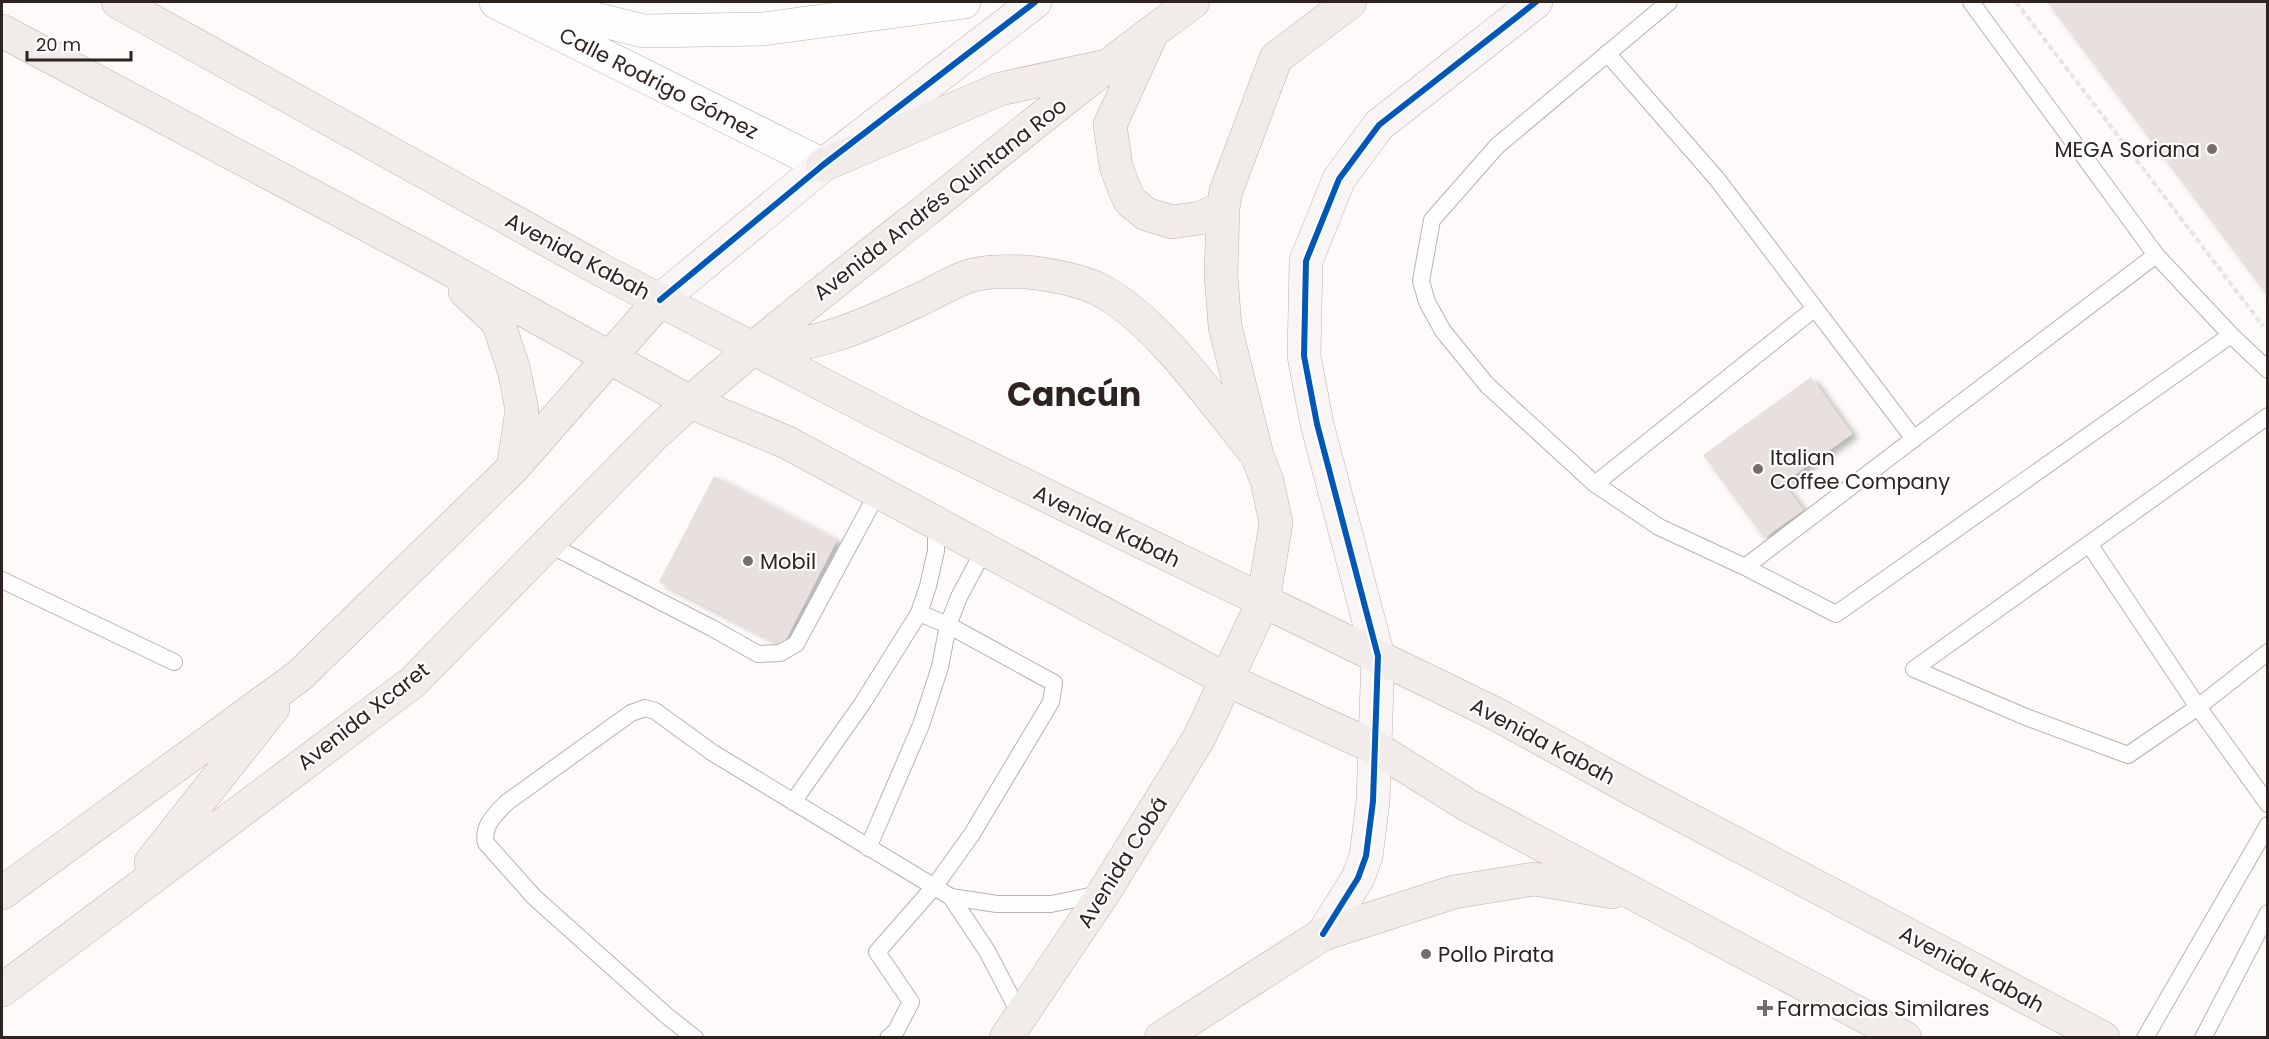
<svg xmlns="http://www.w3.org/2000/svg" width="2269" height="1039" font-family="Poppins,sans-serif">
  <defs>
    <filter id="shadow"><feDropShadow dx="6" dy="4" stdDeviation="3" flood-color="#0004"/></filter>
  </defs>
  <rect width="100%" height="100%" fill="#fdfaf9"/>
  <path fill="#e7e0de" filter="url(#shadow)" d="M2047 2H2268V297Z
    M1811 377 1852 434 1783 483 1803 510 1764 538 1703 455Z
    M714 476 837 540 783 645 659 582Z"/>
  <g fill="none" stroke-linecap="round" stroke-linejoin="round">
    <defs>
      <path id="lane" d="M1669 2 1497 146 1432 220 1421 281 1427 302 1443 331 1487 385 1595 484 1659 527 1745 567 1836 614 2231 335 2156 255 1971 2
        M1607 53 1717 179 1914 439
        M2231 335 2268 370
        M2268 416 1914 669 2026 717 2128 755 2198 707 2268 652
        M1595 484 1814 309
        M548 544 712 628 758 654 780 653 796 644 878 492
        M2089 544 2198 707 2268 804
        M1745 567 2156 255
        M2 580 174 662
        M793 802 862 704 919 613 928 586 936 551V523
        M868 848 921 725 940 667 948 625 959 597 984 550
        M951 897 987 951 1021 1016
        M695 1038 667 1016 534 897 486 843C482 826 495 815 506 803L631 713 645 708 655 711 713 753 951 897 997 904H1051L1100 894
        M888 1038 896 1031 911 1002 877 952 934 887 972 834 1051 702 1054 683 948 625 919 613
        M2145 1038 2268 825
        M2203 1038 2268 913"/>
      <path id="street" d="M496 2 823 165
        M526 2 644 31 763 29 964 2"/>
      <path id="secondary" d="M660 300 823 165 1035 2
        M1323 934 1358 878 1366 856 1373 801 1378 656 1317 424 1304 356 1306 261 1339 179 1379 125 1536 2"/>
      <path id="primary" d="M118 2 603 271 903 426 1496 714 1630 788 2103 1038
        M2 31 431 259 690 402 786 442 1225 679 1374 747 1469 806 1905 1038
        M1151 35 1110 125 1116 166 1124 188 1130 201 1146 214 1172 222 1200 218 1223 208
        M823 165 1000 89 1101 67
        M465 291 498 322 514 370 522 410 513 468
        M754 348C817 349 872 322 927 296 941 289 957 279 973 275 993 270 1016 271 1036 273 1057 276 1079 280 1098 289 1154 316 1212 400 1252 449
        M151 862 273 708
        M2 893 299 676 513 468 660 300
        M2 990 413 682 656 433C743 353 836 281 929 208 1016 138 1103 67 1193 2
        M1006 1038 1103 894 1199 738 1263 602 1276 523 1267 481 1257 455 1225 326 1221 275 1223 208 1226 191 1276 58 1350 2
        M1161 1038 1323 934 1454 892 1534 879 1612 892"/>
    </defs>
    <use href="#lane" stroke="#b8b2b0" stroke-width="18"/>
    <use href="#street" stroke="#b8b2b0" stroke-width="34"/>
    <use href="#secondary" stroke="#b8b2b0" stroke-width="34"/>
    <use href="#primary" stroke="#bdb1ae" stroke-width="34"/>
    <path stroke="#e6e5e4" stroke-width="4" stroke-dasharray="6 3" stroke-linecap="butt" d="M2016 2 2263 326"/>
    <use href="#lane" stroke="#fffefe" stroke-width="16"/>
    <use href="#street" stroke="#fffefe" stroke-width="33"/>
    <use href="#secondary" stroke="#f8f5f4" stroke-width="33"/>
    <use href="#primary" stroke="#f1ebe9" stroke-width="33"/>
    <defs>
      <path id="cycleway" d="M660 300 823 165 1035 2
        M1323 934 1358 878 1366 856 1373 801 1378 656 1317 424 1304 356 1306 261 1339 179 1379 125 1536 2"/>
    </defs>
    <use href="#cycleway" stroke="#fff" stroke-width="10"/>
    <use href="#cycleway" stroke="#0057b8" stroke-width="6"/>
  </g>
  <g fill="#766e6c" stroke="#fff" stroke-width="2">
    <circle cx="2212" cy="149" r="6"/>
    <circle cx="1758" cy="469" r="6"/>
    <circle cx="748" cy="561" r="6"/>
    <circle cx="1426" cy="954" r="6"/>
    <path d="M1762 999h6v6h6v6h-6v6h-6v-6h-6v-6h6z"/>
  </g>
  <g text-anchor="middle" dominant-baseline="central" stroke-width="4.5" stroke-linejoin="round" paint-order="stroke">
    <g font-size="21" fill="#2e2320" stroke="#fff">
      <text transform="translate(659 83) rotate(27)">Calle Rodrigo Gómez</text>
      <text transform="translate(940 199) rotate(-38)">Avenida Andrés Quintana Roo</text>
      <text transform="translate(578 256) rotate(28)">Avenida Kabah</text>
      <text transform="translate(1107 526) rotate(26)">Avenida Kabah</text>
      <text transform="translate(363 716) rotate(-38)">Avenida Xcaret</text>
      <text transform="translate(1543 741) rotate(28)">Avenida Kabah</text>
      <text transform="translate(1122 862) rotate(-58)">Avenida Cobá</text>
      <text transform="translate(1972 969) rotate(28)">Avenida Kabah</text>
    </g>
    <g font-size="21" fill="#2e2320" stroke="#fff" text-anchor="start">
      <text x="2200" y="149" text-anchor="end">MEGA Soriana</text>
      <text x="1770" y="457">Italian<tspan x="1770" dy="24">Coffee Company</tspan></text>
      <text x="760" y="561">Mobil</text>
      <text x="1438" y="954">Pollo Pirata</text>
      <text x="1777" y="1008">Farmacias Similares</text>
    </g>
    <g font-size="33" font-weight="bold" fill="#2e2320" stroke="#fff">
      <text x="1074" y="394">Cancún</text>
    </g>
  </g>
  <rect width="2269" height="1039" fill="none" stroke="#2e2320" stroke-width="6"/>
  <path d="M27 51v9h104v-9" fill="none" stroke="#2e2320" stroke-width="3"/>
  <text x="36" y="51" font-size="18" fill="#2e2320" stroke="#ffffff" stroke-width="4.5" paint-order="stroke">20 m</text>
</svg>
